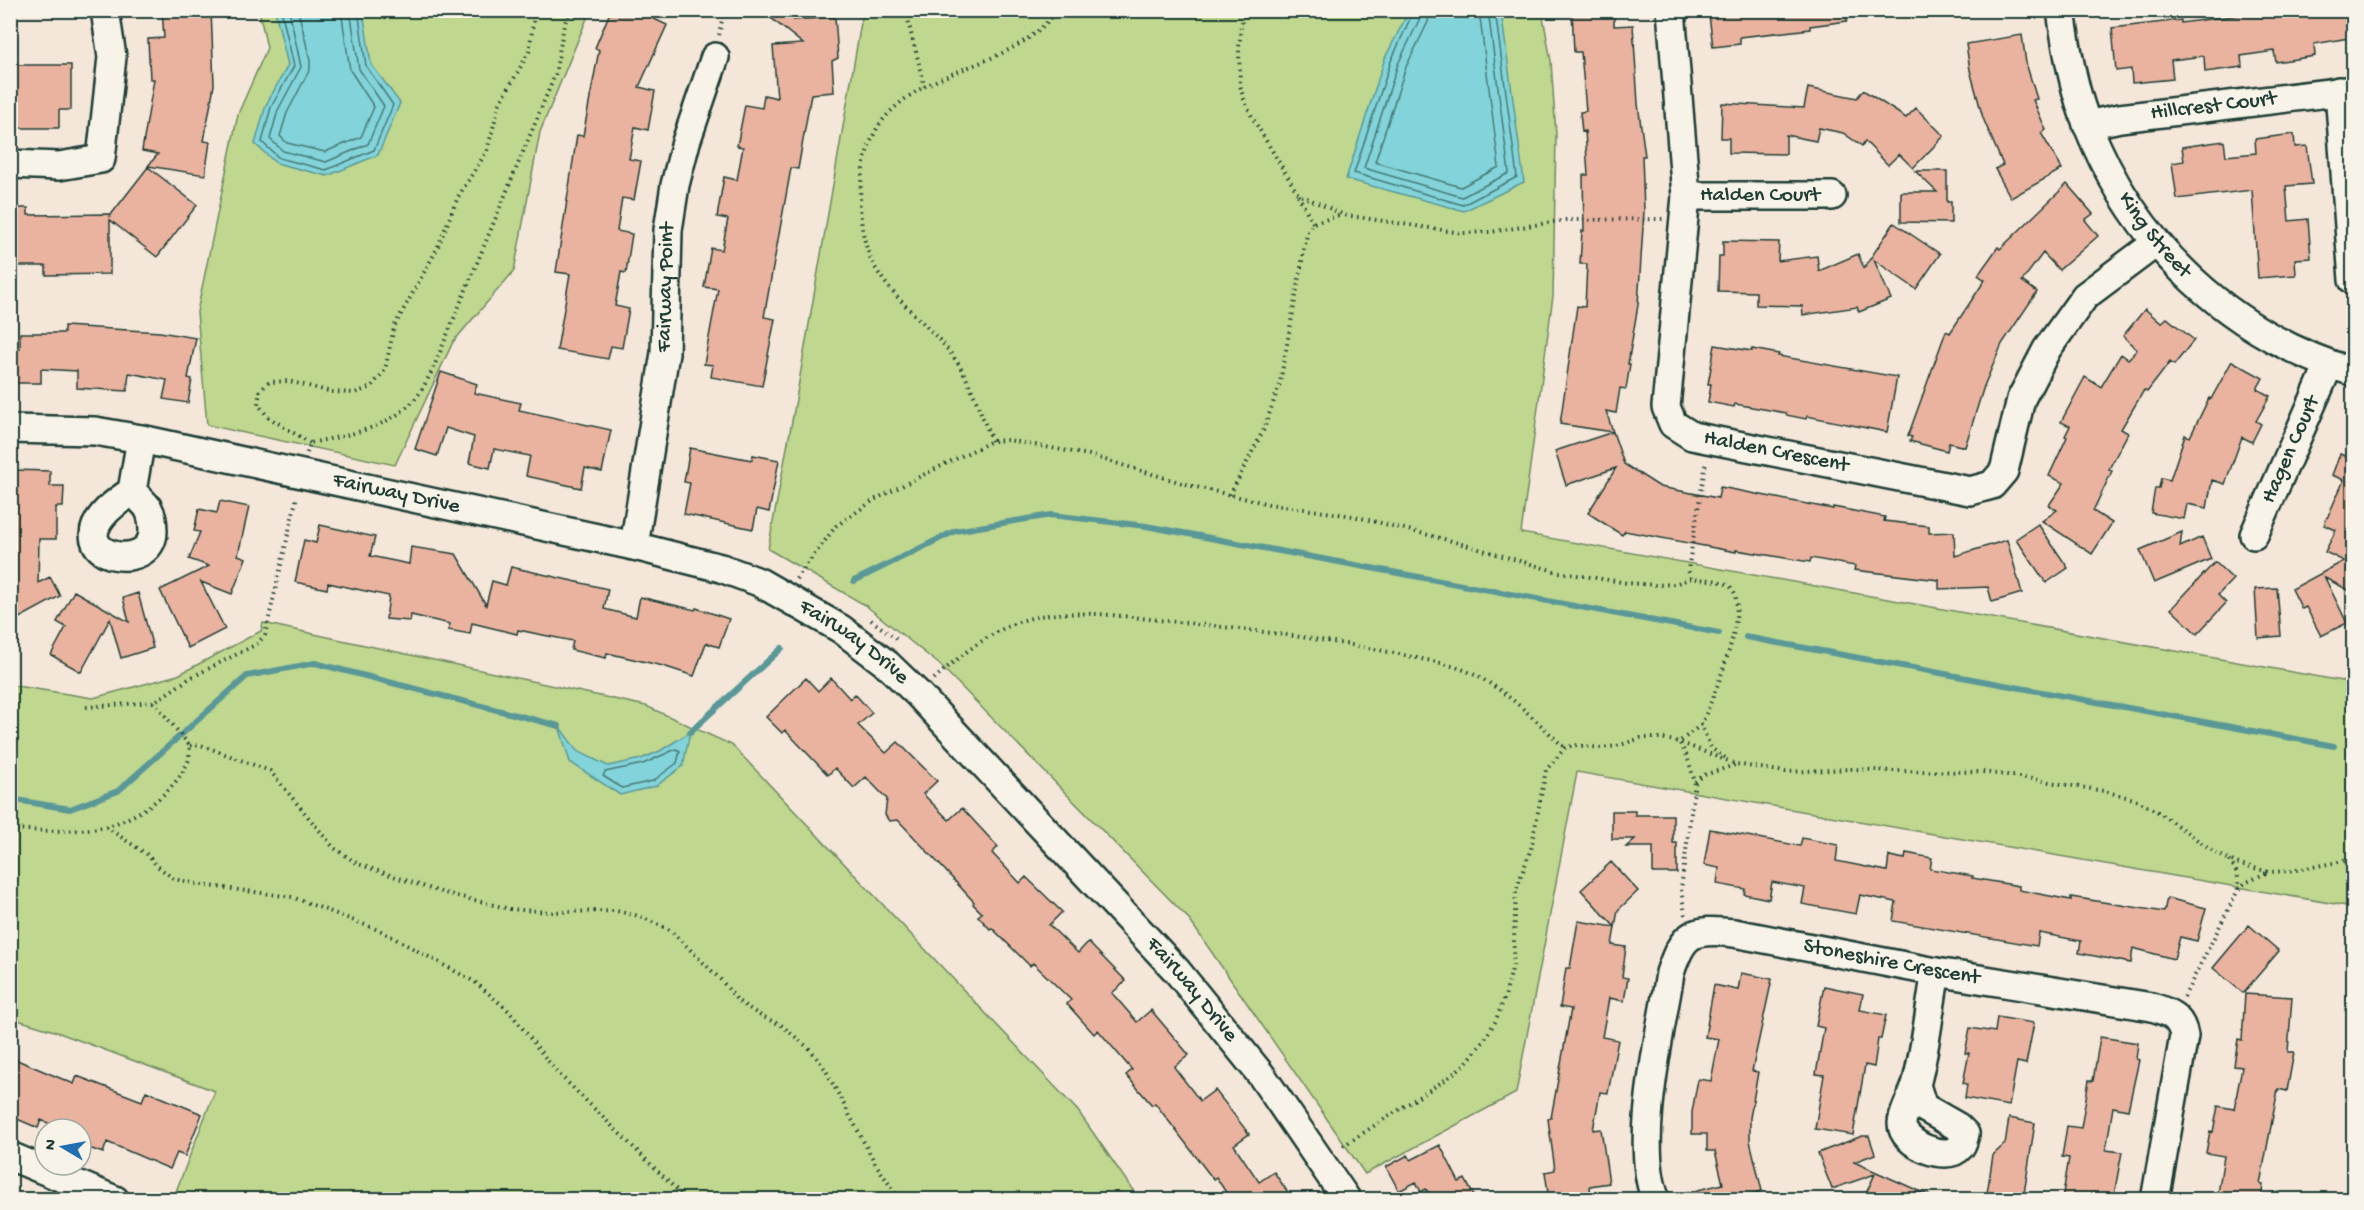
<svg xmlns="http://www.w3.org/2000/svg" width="2364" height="1210" font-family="'Gochi Hand',sans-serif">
  <rect width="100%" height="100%" fill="#f4e6d9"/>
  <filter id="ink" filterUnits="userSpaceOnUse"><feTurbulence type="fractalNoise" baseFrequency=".0167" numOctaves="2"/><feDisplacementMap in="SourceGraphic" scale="12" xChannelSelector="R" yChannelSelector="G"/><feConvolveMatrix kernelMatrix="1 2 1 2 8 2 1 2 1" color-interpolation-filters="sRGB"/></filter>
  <g filter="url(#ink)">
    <path fill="#bfd78e" stroke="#6f8a61" stroke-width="1.5" d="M259 11H590L540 132 514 271 453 342 395 465 207 425 197 312 238 114 267 48Z
      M863 11H1542L1551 61 1556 135 1553 296 1521 533 2353 683V907L1577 772 1516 1093 1365 1174 1188 918 940 665 865 605 768 549 795 405Z
      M263 623 646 706 732 745 1078 1111 1139 1199H173L215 1091 54 1031 11 1018 10 685 93 698 178 675 261 631Z"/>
    <path fill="#82d4da" stroke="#5a9898" stroke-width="1.5" d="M275 11H363L371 64 400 103 378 155 327 176 276 163 255 144 266 105 288 65Z
      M1409 11H1501L1524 182 1464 211 1346 179 1385 58Z
      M559 726 577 751 608 766 641 759 660 751 690 732 683 766 656 786 620 795 570 762Z"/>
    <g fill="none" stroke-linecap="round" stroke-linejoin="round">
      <path stroke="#477976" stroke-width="1.5" d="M281 10 294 66 271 107 262 142 279 158 326 170 374 150 393 105 366 66 358 10
        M289 10 301 67 278 110 270 139 283 151 326 162 368 144 384 106 359 69 350 10
        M298 10 310 60V69L287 113 280 136 287 143 325 152 361 137 374 107 350 70 341 10
        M1414 10 1391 61 1354 173 1463 205 1517 177 1495 10
        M1421 10 1420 18 1398 64 1364 168 1462 197 1509 173 1488 10
        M1430 10 1428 22 1406 67 1375 162 1461 187 1499 167 1479 10
        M676 749 680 751 677 763 653 781 622 788 603 776 605 772 643 764Z"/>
      <path stroke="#5a9898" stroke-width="6" d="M854 581 955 531 1051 515 1146 526 1719 633
        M1746 637 2334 746
        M690 732 782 648
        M10 799 70 809 118 791 247 676 315 663 559 726"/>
    </g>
    <path fill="#eab39f" stroke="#1f3d34" stroke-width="1.5" d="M162 10H211L214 85 204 141 210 142 205 175 148 166 158 154 142 151 154 79H150L148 39 164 38Z
      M611 10H655L652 18 667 25 639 87 655 91 648 130 635 127 629 159 641 161 634 200 622 198 617 231 632 234 626 273 621 272 615 306 629 309 622 348 611 346 608 359 557 350 570 274 556 272 577 135 583 136 599 50 595 48Z
      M761 10H801L794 20 835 17 838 58 832 61 834 92 811 94 798 169 791 168 764 317 775 319 762 386 711 377 713 365 704 364 718 289 704 287 711 248 722 250 728 219 717 217 724 177 737 180 743 147 737 146 745 105 762 108 764 95 777 98 773 46 803 44Z
      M1572 10H1614V26L1633 25 1638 104 1645 156H1642L1644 211 1638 305 1628 364H1630L1626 389 1620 388 1616 413 1606 411 1613 432 1560 424 1577 306 1585 307 1587 264H1580L1582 231H1584L1583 175H1588L1585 131 1582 132 1580 112 1586 111 1581 52H1574Z
      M1717 10H1846L1847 21 1810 26V29L1740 37V44L1713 47 1709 15 1717 14Z
      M2254 10H2354V37L2314 44 2315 56 2276 62 2274 51 2241 56 2242 67 2205 72 2204 56 2171 60 2173 79 2132 83 2131 69 2116 71 2112 28 2181 20V23L2254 13Z
      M2022 35 2026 63 2037 99 2033 100 2046 130 2041 133 2062 169 2011 198 1995 169 2003 165 1983 118 1970 70 1966 44Z
      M10 65H71V110H59V128H19V112H10Z
      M1808 88 1857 98 1863 90 1906 118 1916 108 1944 136 1913 168 1899 154 1888 165 1865 141 1862 146 1843 133 1819 128 1816 141 1786 135V154L1729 153V138H1721L1722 103 1804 108Z
      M2294 134 2295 147 2307 146 2312 184 2286 186 2289 221 2308 219 2311 258 2295 259 2296 275 2258 278 2252 190 2177 199 2172 163 2184 161 2182 147 2224 141 2226 156 2256 153 2255 139Z
      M148 167 197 205 157 257 110 220V274L46 275V266H10V208H28V215L110 214V216Z
      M1915 171H1947V202H1951V223L1901 222V192H1937Z
      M2067 184 2093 214 2085 220 2098 236 2059 270 2043 253 2022 281 2037 292 2002 344 1984 386 1965 447 1949 443 1947 451 1910 441 1912 437 1908 436 1946 331 1950 333 1985 280 1978 275 1998 247 2000 249Z
      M1894 223 1940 254 1916 289 1874 260 1891 299 1859 312 1857 307 1803 315 1802 306 1756 305V292L1718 291 1719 256H1723V241L1779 242 1778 261 1817 256 1819 271 1858 254 1864 268Z
      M2145 309 2161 323 2167 318 2194 340 2174 365 2170 362 2147 392 2144 390 2121 429 2128 433 2109 469 2112 471 2093 511 2112 523 2092 554 2042 521 2057 510 2049 505 2064 483 2049 476 2067 437 2065 436 2070 426 2061 422 2085 377 2101 387 2121 354 2128 359 2137 350 2123 336Z
      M64 326 160 332 196 338 188 378 192 379 188 403 163 399 167 380 129 373 127 391 77 388V371L41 369V383H10V349H20V333H64Z
      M1715 345 1752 351V349L1779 354 1778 356 1897 377 1887 432 1807 416 1806 419 1786 415V413L1735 404 1734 407 1708 402 1711 384H1708Z
      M2232 361 2263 378 2257 389 2270 396 2256 421 2261 424 2252 442 2242 437 2225 484 2212 480 2207 508 2187 504 2184 519 2151 513 2155 488H2159L2161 478 2170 480 2185 435 2190 437 2209 398 2211 399Z
      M441 372 477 384 474 393 521 403 519 410 611 430 602 472 585 468 581 488 526 476 530 456 494 449 490 468 469 463 474 437 446 428 437 456 415 449Z
      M1613 432 1624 464 1660 487 1718 498 1720 487 1833 509V507L1885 517 1884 521 1929 526V533L1954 532 1955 556 2007 540 2022 593 1992 602 1988 587 1939 589V580L1854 570 1855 566 1811 558 1810 562 1736 550V552L1625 531 1622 535 1588 513 1616 468 1566 485 1555 451Z
      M690 448 752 460 753 455 779 460 769 512 757 509 753 529 684 514 690 483 684 482Z
      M2340 454 2354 459V593L2325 578 2347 623 2321 636 2306 607 2302 609 2292 589 2344 561 2325 552 2336 530 2324 525 2344 480 2332 475Z
      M10 470 50 471V486H64L63 507H56V539H39L38 583 50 577 60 596 10 623Z
      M220 501 249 507 238 555 246 558 232 594 201 582 225 629 188 648 160 590 209 566 189 559 200 532 194 531 199 509 217 513Z
      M2038 524 2068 568 2046 583 2016 539Z
      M320 525 375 537 370 556 409 564 411 547 456 554 486 605 492 581 506 585 511 567 608 589 604 609 636 617 640 597 695 610 696 608 729 619 719 647 706 643 694 676 663 666 607 653 606 658 571 650 573 641 518 630 517 634 472 623 470 634 448 630 450 624 411 615 410 621 386 619 389 596 328 583 327 589 295 582 304 540 316 543Z
      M2182 532 2180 547 2202 537 2211 559 2154 583 2140 550Z
      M2215 562 2233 579 2218 595 2226 603 2197 634 2171 609Z
      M2277 588 2281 636 2258 638 2255 589Z
      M74 591 129 622 123 598 138 593 153 648 121 658 110 619 81 672 51 655 66 627 57 622Z
      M806 678 818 691 831 678 850 699 855 694 872 713 858 725 886 753 898 742 937 781 923 794 949 820 962 808 998 847 992 853 1020 883 1026 877 1062 912 1049 925 1078 953 1088 942 1126 981 1112 993 1137 1022 1151 1010 1189 1055 1174 1067 1200 1101 1215 1090 1249 1134 1234 1145 1259 1182 1274 1172 1293 1200H1231L1216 1177 1213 1179 1155 1103 1152 1105 1126 1075 1132 1070 1098 1030 1094 1034 1067 1004 1071 1000 1033 963 1030 966 992 928 990 929 978 916 982 913 973 904 974 902 942 867 898 820 889 821 885 815 887 799 866 777 854 788 835 768 828 775 785 730 782 733 766 717Z
      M1612 811H1635V815H1673V843H1677V873H1653V847H1626L1635 839H1612Z
      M1710 829 1800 846 1802 838 1838 845 1836 861 1887 871 1889 856 1905 859 1906 853 1932 858 1930 869 1973 876 1972 878 2019 886V890L2071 900V897L2164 912 2167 898 2206 908 2197 941 2180 937 2174 959 2133 948 2131 963 2079 953 2081 941 2039 933 2037 946 1893 921 1896 902 1860 895 1856 914 1802 904 1805 888 1772 882 1769 899 1744 894 1745 889 1717 884 1719 868 1704 865Z
      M1611 862 1638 891 1618 910 1615 927 1581 890Z
      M1578 921 1615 927 1612 945 1626 947 1622 977 1628 978 1624 1001 1609 998 1602 1037 1618 1040 1608 1093 1600 1092 1593 1130 1601 1129 1609 1183 1590 1186 1591 1198 1549 1200 1545 1172 1555 1170 1548 1119 1551 1118 1571 1009 1560 1007 1566 968H1570Z
      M2249 925 2279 951 2243 993 2213 968Z
      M1741 973 1772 979 1752 1071 1758 1072 1750 1118V1141L1762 1191 1727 1200H1686L1685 1193 1723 1184 1715 1151H1707V1134H1692V1112L1698 1079 1711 1081 1719 1039 1705 1037 1714 985 1738 990Z
      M1824 986 1863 994 1860 1010 1886 1015 1881 1039H1878L1874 1067 1865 1065 1853 1135 1815 1129 1824 1075 1816 1074 1824 1028 1816 1026Z
      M2245 994 2292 997 2288 1052H2294L2287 1091 2278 1089 2260 1184 2263 1185 2261 1200H2217L2224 1156 2206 1153 2210 1131 2213 1132 2218 1106 2234 1109 2242 1067 2234 1066 2238 1039 2242 1040Z
      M1997 1017 2034 1023 2026 1064 2017 1062 2009 1106 1965 1098 1967 1084 1963 1083 1969 1053H1965L1970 1028 1995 1032Z
      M2100 1037 2138 1043 2136 1059 2139 1060 2128 1110 2113 1107 2106 1150 2122 1152 2113 1200H2062L2069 1158 2062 1157 2067 1126 2081 1128 2089 1080 2093 1081Z
      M10 1057 74 1084 77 1076 142 1101 146 1091 202 1114 185 1156 177 1153 170 1169 107 1142 103 1153 81 1145V1129H62L41 1120 38 1128 10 1116Z
      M2009 1118 2035 1123 2023 1200H1986L1993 1155 2005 1144Z
      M1862 1136H1869L1875 1154 1854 1162 1939 1200H1863L1875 1174 1832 1189 1818 1153Z
      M1440 1145 1459 1182 1465 1179 1476 1200H1430L1432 1198 1426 1189 1421 1192 1416 1182 1399 1191 1386 1167 1408 1155 1411 1160Z"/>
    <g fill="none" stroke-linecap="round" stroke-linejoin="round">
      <defs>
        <g id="minor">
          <path id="s1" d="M1671 10 1686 196 1666 407 1673 424 1692 436 1970 491 1992 485 2004 471 2021 399 2047 349 2085 296 2156 243"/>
          <path id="s2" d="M2061 10C2066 47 2074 92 2088 126 2135 245 2231 336 2354 372"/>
          <path d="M2339 91 2353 280"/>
          <path id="s3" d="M2087 125 2120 118 2354 90"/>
          <path d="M10 164 59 166 101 159 112 57 105 10"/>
          <path id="s4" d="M1686 196H1832"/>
          <path id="s5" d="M10 429 95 431 141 439 634 546 721 568 759 582 841 629 888 665 919 695 1177 971 1262 1076 1347 1200"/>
          <path d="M132 491C137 497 144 502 148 508 152 515 153 523 153 531 153 573 67 559 103 515 111 505 122 498 132 491L141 439"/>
          <path id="s6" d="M2254 535 2329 365"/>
          <path id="s7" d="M634 546 665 353 668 230 675 185 686 142 715 57"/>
          <path d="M1916 1085 1923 1107 1958 1127 1965 1134C1964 1138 1963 1144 1960 1147 1947 1163 1902 1144 1902 1124 1902 1114 1913 1096 1916 1085 1926 1049 1929 1009 1936 972"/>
          <path d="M10 1156 115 1200"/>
          <path id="s8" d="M1656 1200C1633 1143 1661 1033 1670 973 1683 933 1692 928 1734 933L1936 972 2152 1007C2169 1012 2181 1017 2184 1036L2155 1200"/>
        </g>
      </defs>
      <use href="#minor" stroke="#1f3d34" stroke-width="32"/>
      <path stroke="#1f3d34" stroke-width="4" stroke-dasharray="1.5 4.5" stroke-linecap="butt" d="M907 10C909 34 920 61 924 87
        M1247 10 1241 25 1239 49 1240 85 1243 97 1252 117 1298 194 1344 215 1462 233 1490 232 1566 220 1663 219
        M719 35 724 10
        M1298 195 1313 223
        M992 441C982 417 971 383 957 362 934 328 897 304 876 269 853 231 855 157 882 121 893 107 909 95 924 87 965 64 1030 53 1056 10
        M310 443 268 417 258 404 260 391 269 382 288 381 332 392 355 393 371 387 385 370 394 327 437 249 458 197 487 151 499 105 529 52 535 10
        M307 453 310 443C348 435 394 428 419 394 424 386 429 377 433 369L555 75 564 25 570 10
        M1230 495 1264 429 1280 383 1307 234 1313 223 1342 215
        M796 579 836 526 874 500 925 474 992 441 1008 440 1089 455 1192 486 1269 504 1353 516 1448 540 1558 572 1628 583 1655 585 1675 584 1691 578
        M871 620 899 641
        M934 679C965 651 1004 620 1047 615 1090 610 1135 618 1178 622 1252 630 1326 639 1399 654 1423 660 1451 663 1473 674 1508 691 1537 722 1565 748
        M86 707 154 702 190 678 257 644 265 635 297 496
        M1701 725C1711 703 1755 601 1728 585 1718 579 1701 580 1691 578L1688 570 1706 461
        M190 746 201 745 270 771 334 848 358 864 437 891 510 909 549 912 616 911 639 916 670 930 721 980 738 1001 761 1016 781 1025 810 1049 825 1069 875 1163 900 1200
        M1695 782 1704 775 1735 765
        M106 827 148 855 156 865 174 879 202 885 292 897 381 931 475 982 509 1011 555 1070 687 1200
        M10 828C32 832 88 832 108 826 140 816 172 794 187 764 190 759 189 751 190 746L154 702
        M2239 889 2245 883 2268 872
        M1685 915 1681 889 1695 782 1687 756 1679 742 1701 725 1711 748 1727 759
        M2184 997 2237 892C2240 880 2238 871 2229 861
        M1343 1146 1448 1078 1466 1063 1483 1042 1495 1022 1505 997 1513 965 1516 890 1531 849 1546 770 1565 748 1574 745 1601 748 1617 746 1641 738H1661L1679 742 1736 764 1785 772 1852 769 1895 771 1982 772 2007 775 2104 791 2134 799 2158 812 2216 853 2236 863 2269 872 2291 871 2354 859
        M2345 1200 2354 1146"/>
      <use href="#minor" stroke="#f7f3e8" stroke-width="27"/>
    </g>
  </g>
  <g text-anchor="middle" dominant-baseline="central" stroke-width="5" stroke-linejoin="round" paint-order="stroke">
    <g font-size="22" fill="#1f3d34" stroke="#f7f3e8">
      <text stroke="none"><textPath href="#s3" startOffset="128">Hillcrest Court</textPath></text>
      <text stroke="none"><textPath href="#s4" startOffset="74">Halden Court</textPath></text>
      <text stroke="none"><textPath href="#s2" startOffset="248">King Street</textPath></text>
      <text stroke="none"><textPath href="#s7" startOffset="261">Fairway Point</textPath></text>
      <text stroke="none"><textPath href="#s6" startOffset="93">Hagen Court</textPath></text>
      <text stroke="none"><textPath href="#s1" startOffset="525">Halden Crescent</textPath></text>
      <text stroke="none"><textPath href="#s5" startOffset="393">Fairway Drive</textPath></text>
      <text stroke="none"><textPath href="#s5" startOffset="879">Fairway Drive</textPath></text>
      <text stroke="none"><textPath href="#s8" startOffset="477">Stoneshire Crescent</textPath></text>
      <text stroke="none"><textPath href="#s5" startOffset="1365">Fairway Drive</textPath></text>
    </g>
  </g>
  <rect width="2364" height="1210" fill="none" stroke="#f7f3e8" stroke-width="36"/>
  <rect x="18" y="18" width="2328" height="1174" fill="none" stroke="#1f3d34" stroke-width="2" filter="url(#ink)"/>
  <g transform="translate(63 1147) rotate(280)"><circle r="28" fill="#f7f3e8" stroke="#a1aaa0" stroke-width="1.5"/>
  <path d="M0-4.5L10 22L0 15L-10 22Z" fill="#1f6fb2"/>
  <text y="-9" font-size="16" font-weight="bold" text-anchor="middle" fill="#1f3d34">N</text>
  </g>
</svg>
